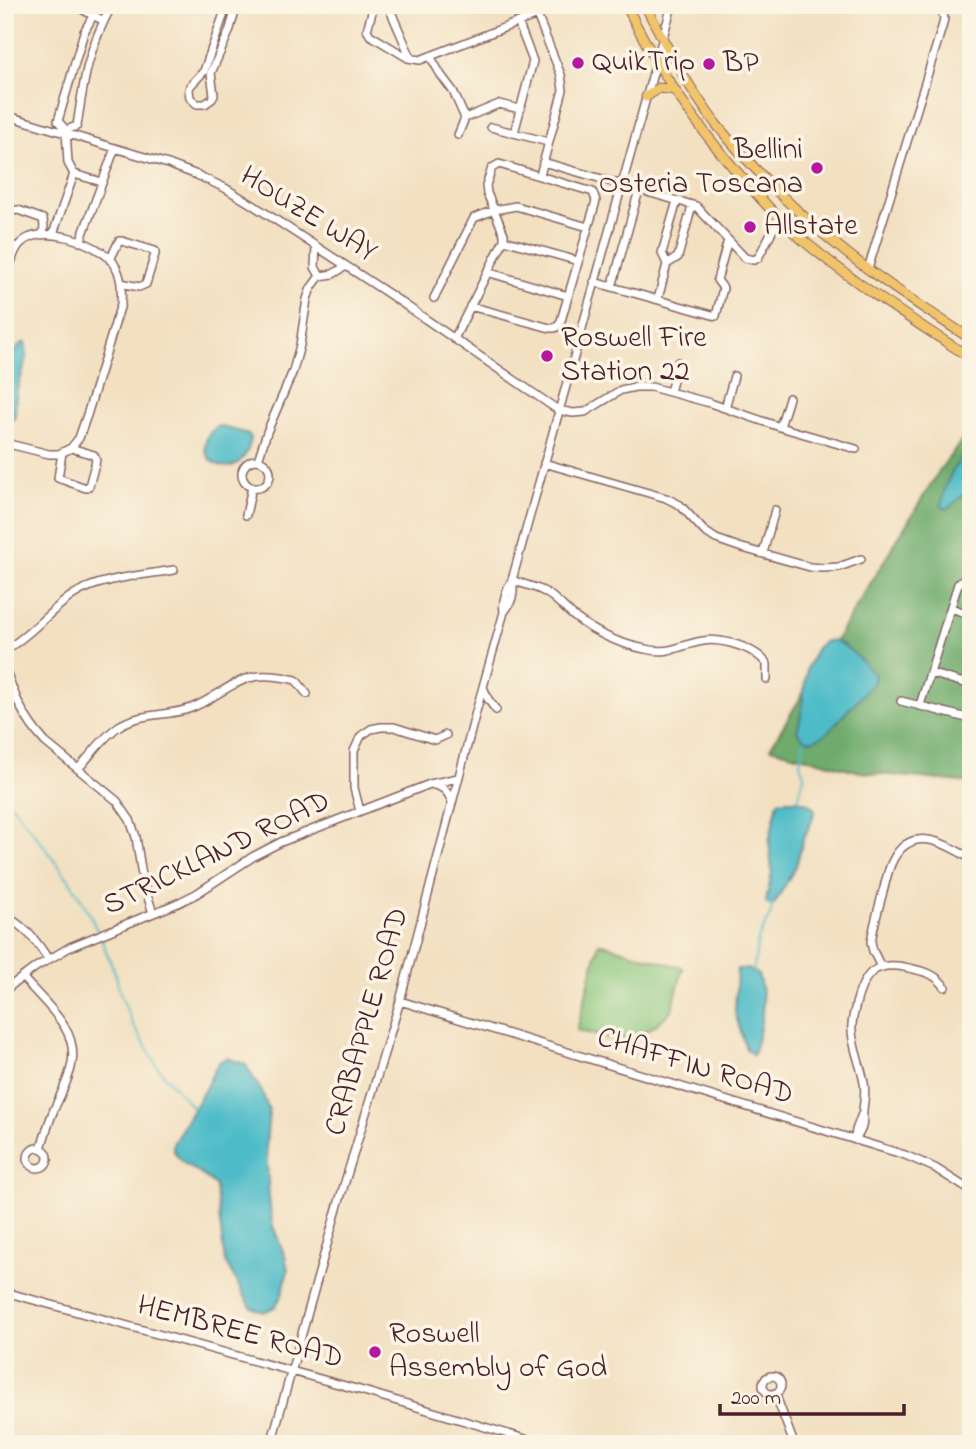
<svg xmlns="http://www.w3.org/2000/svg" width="976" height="1449" font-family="'Indie Flower',sans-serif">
  <rect width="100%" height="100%" fill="#fcf5e5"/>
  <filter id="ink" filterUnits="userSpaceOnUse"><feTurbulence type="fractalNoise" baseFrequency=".0143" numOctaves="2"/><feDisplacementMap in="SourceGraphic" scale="14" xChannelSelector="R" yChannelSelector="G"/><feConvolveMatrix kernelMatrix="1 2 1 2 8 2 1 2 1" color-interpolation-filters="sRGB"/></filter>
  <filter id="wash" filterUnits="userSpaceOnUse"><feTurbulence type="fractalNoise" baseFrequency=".00686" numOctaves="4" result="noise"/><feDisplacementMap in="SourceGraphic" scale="28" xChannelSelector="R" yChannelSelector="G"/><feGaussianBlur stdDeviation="1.57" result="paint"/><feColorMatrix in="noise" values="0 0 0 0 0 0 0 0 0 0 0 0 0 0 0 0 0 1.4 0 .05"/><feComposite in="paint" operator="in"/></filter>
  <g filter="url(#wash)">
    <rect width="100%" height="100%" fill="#f2e0c1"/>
    <path fill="#89c67c" stroke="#6a7254" stroke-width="2" d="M599 943 683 968 672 1010 657 1024 642 1034 617 1041 577 1030Z"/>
    <path fill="#6eab6c" stroke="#5c654c" stroke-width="2" d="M971 428V783L860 772 770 748 939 471Z"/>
    <path fill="#4ebcc8" stroke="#4c6e7a" stroke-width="2" d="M22 343H25C30 362 19 377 16 395 15 403 16 411 14 419H5V366C12 359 15 349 22 343Z
      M218 426 242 432 250 436 251 439C238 496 180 451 218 426Z
      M971 446V488L950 507 946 509 942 507C942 485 956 462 971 446Z
      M833 640C850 647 862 662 875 675L873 683 827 733C815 741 806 745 797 731L800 721 807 668 817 648 824 642Z
      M782 800C794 800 808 799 815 810L811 823 803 839 796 866 774 904 769 905 766 902 772 872 769 842 778 801Z
      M737 969H748L758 975C767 1001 761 1029 753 1055L746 1049 735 1013Z
      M227 1058 245 1064 262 1092 269 1111 266 1146 269 1197 272 1224 285 1256 288 1270 282 1295 275 1307 264 1312 251 1307 225 1262 215 1185C200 1171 185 1169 173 1150V1144L206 1087 214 1071 219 1062Z"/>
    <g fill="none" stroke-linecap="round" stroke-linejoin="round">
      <path stroke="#4ebcc8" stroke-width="2" d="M5 799 16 810C45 849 80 887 98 933
        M798 801 804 775 800 764 804 740
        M101 939 116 975 119 990 132 1023 159 1069 193 1108
        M753 972 758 940 771 913 772 904"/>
    </g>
  </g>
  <g filter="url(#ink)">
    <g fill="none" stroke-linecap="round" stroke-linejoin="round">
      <defs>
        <path id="minor" d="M74 5 104 21
          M227 5 204 71 190 86 189 90 190 98 197 104H205L212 99 214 95 211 73 229 32 237 5
          M374 5 367 30 370 35 408 58 420 60 537 15
          M388 5 411 58
          M533 5 561 75 563 90 540 175
          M430 56 441 75 453 91 465 118 458 135
          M5 115 168 164 197 175 225 188 253 205 389 294 558 410 573 413 585 412 621 390 635 387H651L710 403 780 427 856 449
          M465 118 499 104 520 109
          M491 127 548 142
          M66 130 77 126C84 78 88 49 112 5
          M66 130 58 121 84 32 99 5
          M514 133 533 61 518 22
          M543 162 696 206 745 258 754 260 758 258 779 218
          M74 174 102 182
          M5 230 11 211 18 210 43 219 44 226 43 234
          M53 234 74 174 68 163 66 130
          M504 240 578 261
          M5 242 17 248
          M80 242 115 148
          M316 246 315 267 320 276 333 274 346 266
          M110 260 119 241H122L155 251V254L146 284 139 287 121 283
          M667 264 662 253 677 201
          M868 269 943 24 944 18 940 5
          M487 272 568 296
          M594 282 716 316 723 288 717 280 728 240
          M5 284C9 273 11 253 20 244 41 222 96 242 113 262 122 275 122 289 121 304L88 412 79 438 71 448 59 454H49L5 443
          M612 287 639 190
          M434 298 474 218 494 210 516 206 588 227
          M658 299 667 264 678 257 692 206
          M454 339 504 240V234L487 193 486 185 492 168 499 164 593 192 596 201 560 324 555 328H550L470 306
          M670 392 678 362
          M725 408 734 376
          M780 427 789 398
          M62 453 58 478 86 488 89 486 96 460 94 455 71 448
          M242 474a14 14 0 1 1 28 0a14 14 0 1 1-28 0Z
          M258 460 267 432 293 371 300 345 307 299 311 288 320 276
          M544 463 666 498 680 505 704 531 716 539 739 547 810 567 823 568 839 567 861 559
          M246 515 252 487
          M763 553 775 510
          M512 580C522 584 533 586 543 591 556 597 565 610 576 618 597 634 620 644 645 649 671 655 679 645 703 641 719 638 742 645 755 653 760 656 764 660 767 664V679
          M951 608 971 615
          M504 612C512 602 515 593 512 580
          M5 650C31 635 49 611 73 595 98 578 144 575 174 570
          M5 668C15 697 23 718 45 742L117 801 130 820 136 837 143 882 153 913
          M930 673 971 685
          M483 687 488 699 496 710
          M901 701 971 719
          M920 705 958 584 964 579 971 576
          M78 769C91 755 103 737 119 726 141 712 167 717 191 708 213 700 230 682 253 677 267 674 282 677 296 680L307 694
          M434 785C444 787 448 792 452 802
          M360 811 354 788V751L361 736 371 729 381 727H394L435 740 446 735
          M5 915C25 928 35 938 48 959
          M881 967 873 951 871 942C874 924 879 906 884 888 886 880 888 870 892 862 910 824 944 842 971 859
          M22 977C36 993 53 1008 64 1026 84 1058 65 1083 53 1112 48 1124 45 1136 41 1148
          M5 990 36 967 70 947 178 903 196 894 254 856 281 842 430 784 458 778
          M400 1001 905 1155 935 1168 971 1191
          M855 1139 856 1130 862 1114
          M855 1140C865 1125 862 1125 863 1110 864 1101 866 1092 864 1083 861 1065 853 1049 852 1031 851 1022 854 1013 856 1004 864 973 875 960 909 968 925 972 935 973 945 987
          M28 1158a10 10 0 1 1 20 0a10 10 0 1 1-20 0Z
          M5 1292 360 1390 542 1444
          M763 1385a9 9 0 1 1 18 0a9 9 0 1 1-18 0Z
          M775 1393 794 1444
          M271 1444 338 1205 400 1001 477 708 504 612C502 600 506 590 512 580L672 5"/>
        <path id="major" d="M626 5C656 66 693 122 738 173 759 197 780 221 805 242 857 285 914 321 971 358
          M645 5C666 46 688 87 716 124 749 164 792 208 832 241 875 277 924 308 971 339
          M646 97 659 88 675 90"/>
      </defs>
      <use href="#minor" stroke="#856360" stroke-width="10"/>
      <use href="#major" stroke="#856360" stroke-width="11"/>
      <use href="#minor" stroke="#fff" stroke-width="7"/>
      <use href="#major" stroke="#f1c36a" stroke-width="9"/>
    </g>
  </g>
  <g fill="#b5179e" stroke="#fcf5e5" stroke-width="2.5">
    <circle cx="578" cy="63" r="7"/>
    <circle cx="709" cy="64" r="7"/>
    <circle cx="817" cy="168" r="7"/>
    <circle cx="750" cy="227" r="7"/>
    <circle cx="547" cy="356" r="7"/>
    <circle cx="375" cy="1352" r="7"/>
  </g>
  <g text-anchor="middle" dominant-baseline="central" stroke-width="7" stroke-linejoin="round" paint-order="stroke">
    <g font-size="30" fill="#4a1f2b" stroke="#fcf5e5" text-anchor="start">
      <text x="592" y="63">QuikTrip</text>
      <text x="723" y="64">BP</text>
      <text x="803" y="151" text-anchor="end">Bellini<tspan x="803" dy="34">Osteria Toscana</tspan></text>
      <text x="764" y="227">Allstate</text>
      <text x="561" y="339">Roswell Fire<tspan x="561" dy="34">Station 22</tspan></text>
      <text x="389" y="1335">Roswell<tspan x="389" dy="34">Assembly of God</tspan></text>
    </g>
    <g font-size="30" fill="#4a1f2b" stroke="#fcf5e5">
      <text transform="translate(308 215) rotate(32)">HOUZE WAY</text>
      <text transform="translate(217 854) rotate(-26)">STRICKLAND ROAD</text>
      <text transform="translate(368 1022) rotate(-74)">CRABAPPLE ROAD</text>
      <text transform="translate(695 1067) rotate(17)">CHAFFIN ROAD</text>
      <text transform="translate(240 1333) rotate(15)">HEMBREE ROAD</text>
    </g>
  </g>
  <rect width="976" height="1449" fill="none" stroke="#fcf5e5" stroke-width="28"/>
  <path d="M720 1404v10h184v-10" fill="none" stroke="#4a1f2b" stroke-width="3.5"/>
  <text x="731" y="1404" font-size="21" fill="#4a1f2b" stroke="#fcf5e5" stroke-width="5" paint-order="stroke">200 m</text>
</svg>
